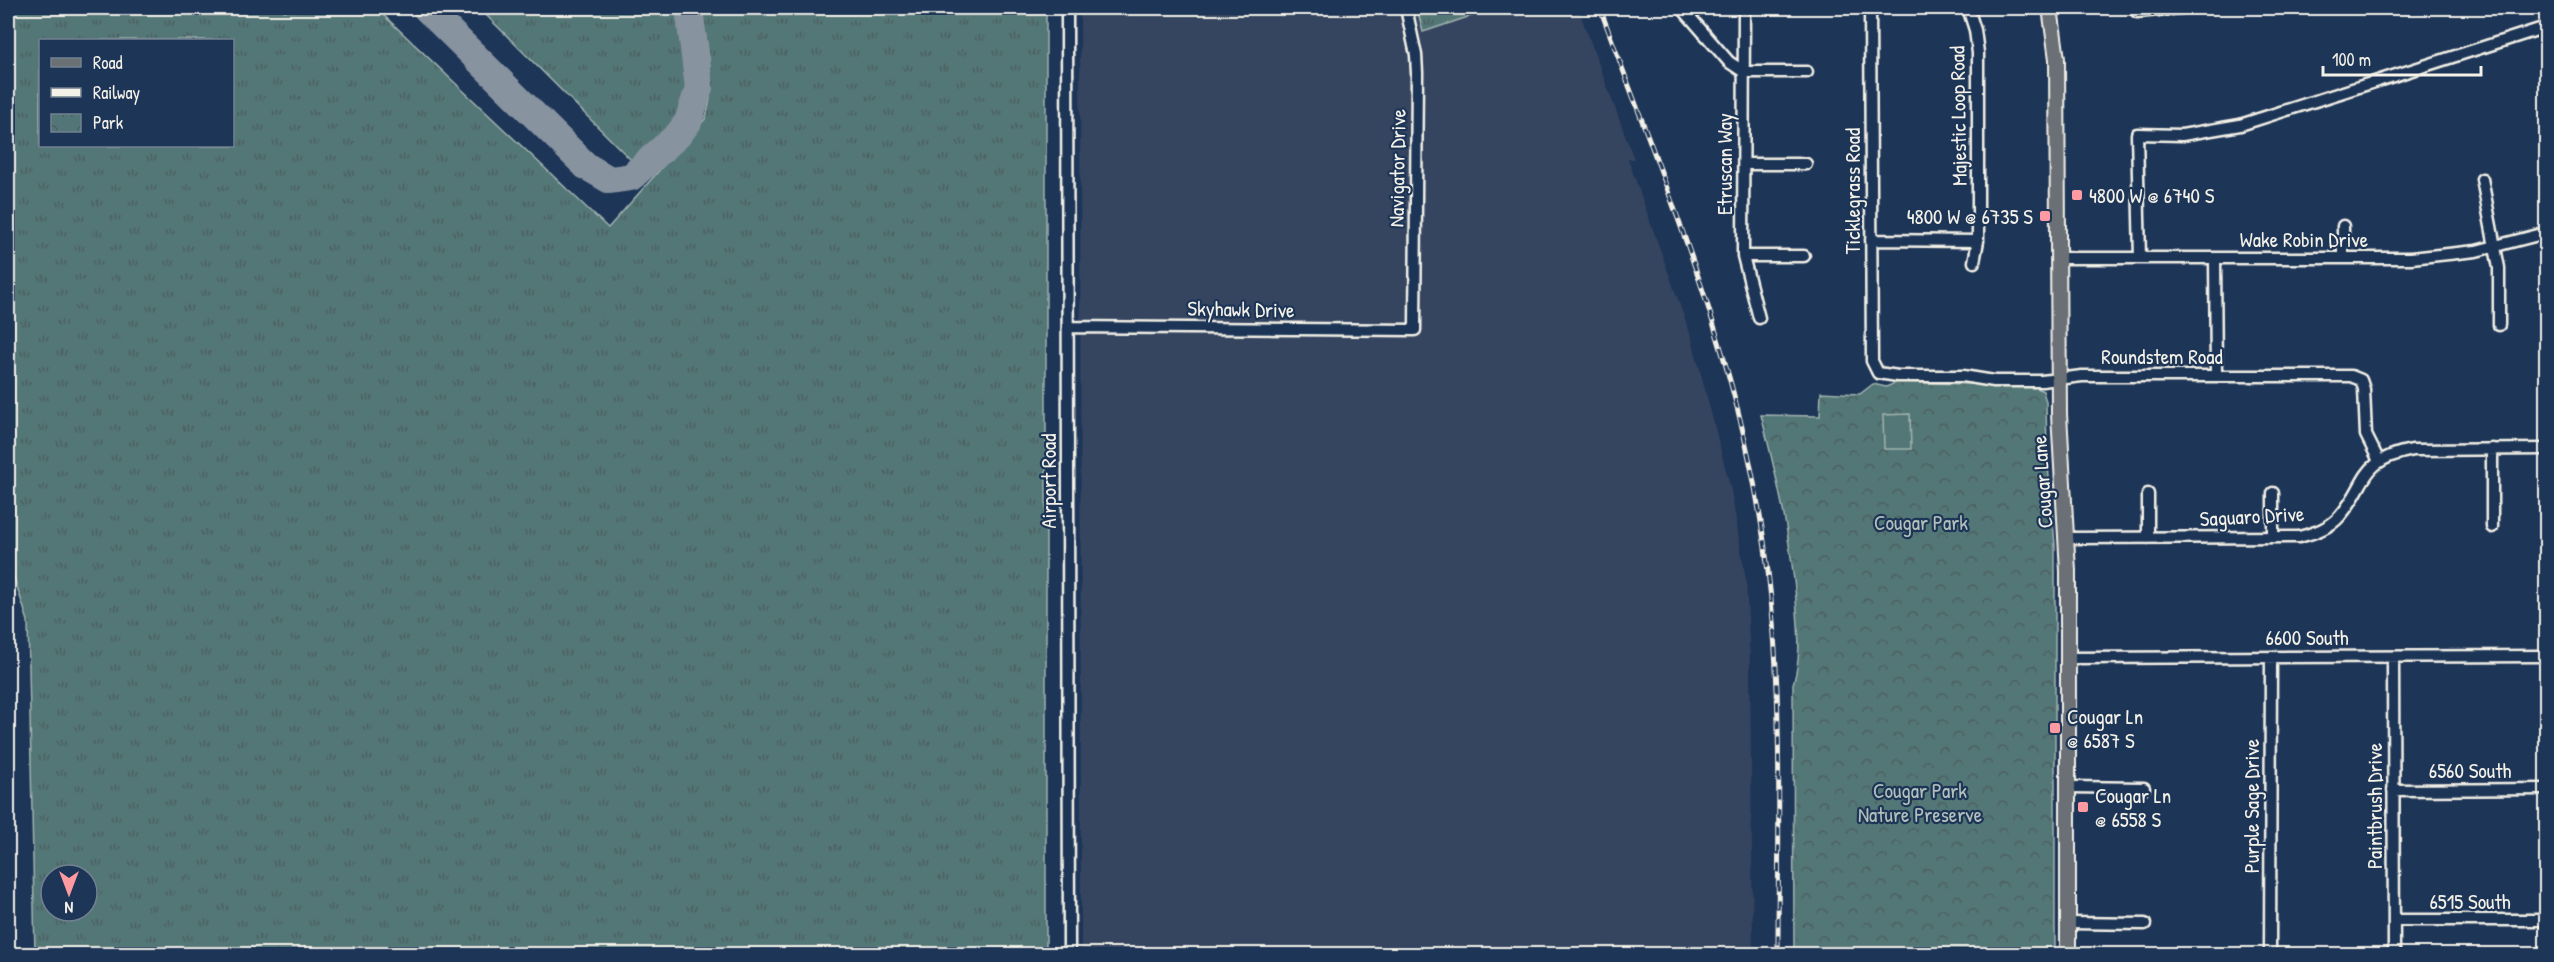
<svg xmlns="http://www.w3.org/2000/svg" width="2554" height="962" font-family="'Patrick Hand',sans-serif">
  <defs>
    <pattern id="grass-tufts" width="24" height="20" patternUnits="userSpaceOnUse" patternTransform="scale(1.5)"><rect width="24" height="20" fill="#527677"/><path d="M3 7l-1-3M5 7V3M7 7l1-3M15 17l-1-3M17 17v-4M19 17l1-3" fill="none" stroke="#4e5f5e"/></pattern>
    <pattern id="park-crowns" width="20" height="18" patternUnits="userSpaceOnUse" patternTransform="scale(1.5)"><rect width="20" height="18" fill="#527677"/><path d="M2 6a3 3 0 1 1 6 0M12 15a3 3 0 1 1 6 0" fill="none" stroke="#4e5f5e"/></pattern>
  </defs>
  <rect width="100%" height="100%" fill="#1d3557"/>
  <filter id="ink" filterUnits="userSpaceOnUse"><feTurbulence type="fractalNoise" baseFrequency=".0167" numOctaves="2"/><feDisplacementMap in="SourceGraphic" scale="12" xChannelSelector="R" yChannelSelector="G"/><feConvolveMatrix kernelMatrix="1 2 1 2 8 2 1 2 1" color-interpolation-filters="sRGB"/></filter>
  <g filter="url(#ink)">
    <path fill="#344460" d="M1080 8H1578L1634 159H1628L1692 339 1731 490 1746 580 1750 659 1753 954H1081Z"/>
    <path fill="url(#grass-tufts)" stroke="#a3b4b0" stroke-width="1.5" fill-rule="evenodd" d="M8 8H283L284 11 376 8 608 228 705 119C718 84 706 44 701 8H1046V954H35L28 621 8 559ZM40 40H232V146H40ZM51 875H87V911H51Z
      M479 8H677C680 30 692 84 686 104 681 121 647 148 633 162Z
      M1417 8H1495L1423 32Z"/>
    <path fill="url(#park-crowns)" stroke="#a3b4b0" stroke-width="1.5" d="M1898 382 2034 386 2043 391 2046 402 2047 455 2055 545V954H1794L1793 684C1801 660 1799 637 1797 611 1792 544 1778 481 1761 415L1820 416 1821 392 1860 394 1873 384 1886 387Z"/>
    <path fill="#527677" stroke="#a3b4b0" stroke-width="1.5" d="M1910 414 1911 449H1884L1883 415Z"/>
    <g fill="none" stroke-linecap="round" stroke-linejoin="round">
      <path stroke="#8893a0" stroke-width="28" d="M426 8 586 166 610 180 631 177 678 135 688 122 699 88 689 8"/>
      <defs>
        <path id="minor" d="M1067 8 1069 954
          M1682 8 1729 62 1744 72H1807
          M1744 8 1743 256 1759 318
          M1870 8 1872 361 1878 373 1898 376H1963L1994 381H2042L2082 376H2351L2361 380 2364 389 2366 435 2379 461
          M1968 8 1975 30 1978 53V241L1974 262
          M2137 8V12L2182 8
          M1744 164H1806
          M2482 179 2499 268V325
          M2343 226V258
          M1871 240 1978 241
          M1743 256H1804
          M2058 258H2411L2476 251 2546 233
          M2140 258 2137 134 2182 135 2240 125 2546 27
          M2215 258 2216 376
          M1068 327 1415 330 1417 73 1416 55 1406 8
          M2492 449V527
          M2273 493V537
          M2067 538 2299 537C2314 533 2330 528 2340 516 2369 483 2358 460 2413 450L2546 449
          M2148 538V494
          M2393 657 2394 954
          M2069 658 2546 656
          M2069 787 2144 788
          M2393 790 2546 789
          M2394 920H2546
          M2068 923 2145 924
          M2270 954 2271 657"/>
        <path id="major" d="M2050 8 2057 59 2059 414 2068 571V954"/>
      </defs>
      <use href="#minor" stroke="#f4f1e8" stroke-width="15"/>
      <use href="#major" stroke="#f4f1e8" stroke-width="18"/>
      <use href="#minor" stroke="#1d3557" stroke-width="10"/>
      <use href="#major" stroke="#6a7074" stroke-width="14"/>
      <defs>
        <path id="rail" d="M1600 8C1660 172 1730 337 1759 510 1785 657 1778 806 1778 954"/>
      </defs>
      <use href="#rail" stroke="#f4f1e8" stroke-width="5"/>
      <use href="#rail" stroke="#1d3557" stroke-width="3" stroke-dasharray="9" stroke-linecap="butt"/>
    </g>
  </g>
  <g fill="#ff9aa2" stroke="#1d3557" stroke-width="2">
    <rect x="2071" y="189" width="12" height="12" rx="3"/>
    <rect x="2039" y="210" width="12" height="12" rx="3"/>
    <rect x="2049" y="722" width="12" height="12" rx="3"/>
    <rect x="2077" y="801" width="12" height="12" rx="3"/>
  </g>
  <g text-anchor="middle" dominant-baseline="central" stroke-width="4.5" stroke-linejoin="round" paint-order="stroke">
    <g font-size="21" fill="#f4f1e8" stroke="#1d3557">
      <text transform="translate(1958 116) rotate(-91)">Majestic Loop Road</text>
      <text transform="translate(1724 164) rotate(-90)">Etruscan Way</text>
      <text transform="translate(1397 168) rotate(-89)">Navigator Drive</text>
      <text transform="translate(1852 191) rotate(-90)">Ticklegrass Road</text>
      <text x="2304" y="239">Wake Robin Drive</text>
      <text transform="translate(1241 309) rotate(1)">Skyhawk Drive</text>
      <text x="2162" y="356">Roundstem Road</text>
      <text transform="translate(1048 481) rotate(-90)">Airport Road</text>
      <text transform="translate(2042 482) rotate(-94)">Cougar Lane</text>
      <text transform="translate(2252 516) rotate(-3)">Saguaro Drive</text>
      <text x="2307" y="637">6600 South</text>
      <text x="2470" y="770">6560 South</text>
      <text transform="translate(2251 806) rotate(-90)">Purple Sage Drive</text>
      <text transform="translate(2374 806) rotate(-90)">Paintbrush Drive</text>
      <text x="2470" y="901">6515 South</text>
    </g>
    <g font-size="21" fill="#f4f1e8" stroke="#1d3557" text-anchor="start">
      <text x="2089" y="195">4800 W @ 6740 S</text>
      <text x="2033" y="216" text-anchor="end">4800 W @ 6735 S</text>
      <text x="2067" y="716">Cougar Ln<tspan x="2067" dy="24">@ 6587 S</tspan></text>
      <text x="2095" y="795">Cougar Ln<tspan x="2095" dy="24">@ 6558 S</tspan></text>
    </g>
    <g font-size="21" fill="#b3c0bb" stroke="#1d3557">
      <text x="1921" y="522">Cougar Park</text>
      <text x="1920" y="790">Cougar Park<tspan x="1920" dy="24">Nature Preserve</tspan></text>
    </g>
  </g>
  <rect width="2554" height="962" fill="none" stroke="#1d3557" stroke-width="30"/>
  <rect x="15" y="15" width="2524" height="932" fill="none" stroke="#f4f1e8" stroke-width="2" filter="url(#ink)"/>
  <rect x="39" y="39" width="195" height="108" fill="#1d3557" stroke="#738091" stroke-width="1.5"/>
  <rect x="51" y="58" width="30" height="9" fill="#6a7074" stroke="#738091" stroke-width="1.5"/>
  <text x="93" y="69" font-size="18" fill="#f4f1e8">Road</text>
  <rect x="51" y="88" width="30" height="9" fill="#f4f1e8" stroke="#738091" stroke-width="1.5"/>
  <text x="93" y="99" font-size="18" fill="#f4f1e8">Railway</text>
  <rect x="51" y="114" width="30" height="18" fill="url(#park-crowns)" stroke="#738091" stroke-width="1.5"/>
  <text x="93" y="129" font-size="18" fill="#f4f1e8">Park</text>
  <g transform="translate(69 893) rotate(180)"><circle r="28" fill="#1d3557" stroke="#738091" stroke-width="1.5"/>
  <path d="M0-4.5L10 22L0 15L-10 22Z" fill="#ff9aa2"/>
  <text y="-9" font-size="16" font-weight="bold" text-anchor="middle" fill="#f4f1e8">N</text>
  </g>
  <path d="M2323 66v9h158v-9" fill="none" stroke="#f4f1e8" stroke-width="3"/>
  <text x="2332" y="66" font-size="18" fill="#f4f1e8" stroke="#1d3557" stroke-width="4.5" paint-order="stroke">100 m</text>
</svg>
